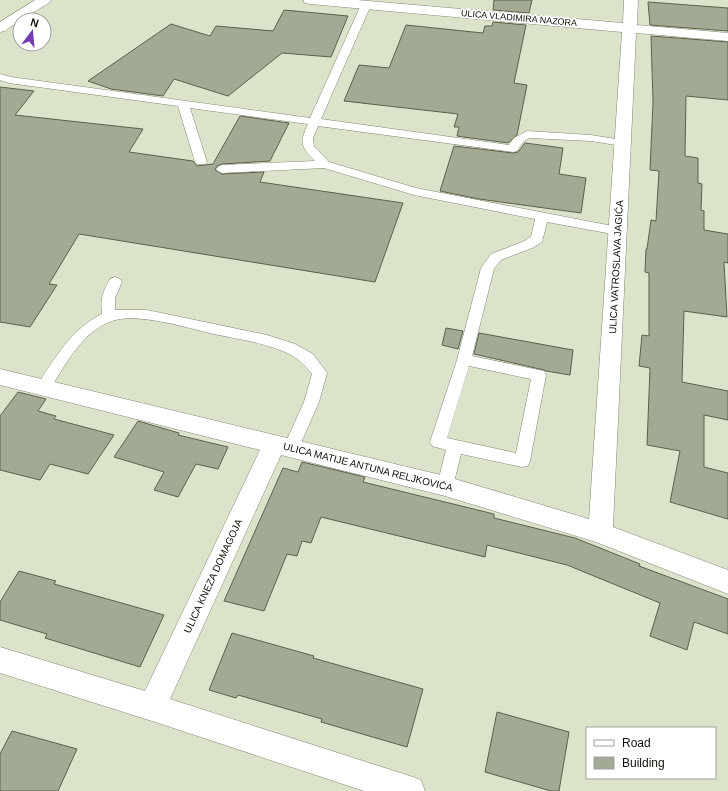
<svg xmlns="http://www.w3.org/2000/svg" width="728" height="791" font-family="Arial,sans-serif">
  <rect width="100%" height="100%" fill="#dbe4cb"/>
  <path fill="#a3aa93" stroke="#5a614b" d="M494 0H532L529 13 493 10Z
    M648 2 728 8V31L650 25Z
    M284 10 348 16 331 57 282 53 228 96 174 79 163 96 111 89 88 81 171 24 210 36 216 26 273 31Z
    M493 22 526 25 514 83 527 85 517 135 508 143 457 136 459 127H454L458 114 344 101 359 65 389 68 406 25 483 33 485 26H492Z
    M651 36 728 42V100L686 96 685 156 698 158V183L702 184 701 210 704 211V230L728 234V263L724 262 727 317 684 311 682 382 728 391V420L704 415V467L728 473V519L670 502 680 451 647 445 650 368 639 366 642 335 649 336V273L645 272 646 249H647L651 220 656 221 659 171 650 170 653 102Z
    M0 87 34 91 15 115 143 129 129 152 193 161 197 166 213 164 240 116 289 123 270 161 222 164 217 166 215 170 222 174 264 172 260 182 403 203 375 282 79 234 49 284 57 285 30 327 0 322Z
    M525 143 563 148 559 174 586 178 581 213 479 199 440 191 454 146 513 153 518 152Z
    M446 328 463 331 458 349 442 345Z
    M479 333 573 350 570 375 546 371 544 370 474 354Z
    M18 392 46 399 38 411 56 416 54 419 114 435 88 474 50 464 40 480 0 470V416Z
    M138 421 179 433 178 435 228 447 218 469 196 464 178 497 154 490 164 472 114 457Z
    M302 462 365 477 363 482 494 514V518L575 538 640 564 639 566 728 599V634L694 622 687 650 650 636 660 603 567 565 487 545 485 557 321 517 311 543 302 541 297 556 287 554 264 611 224 601 283 468 298 472Z
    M19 571 56 581 54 584 164 615 140 667 45 638 47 634 0 620V602Z
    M232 633 314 656 313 658 423 689 407 747 321 722 322 719 238 695 236 698 209 690Z
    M497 712 569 732 559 791H551L485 772Z
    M12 731 77 749 58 791H0V754Z"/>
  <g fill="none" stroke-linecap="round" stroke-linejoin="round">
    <defs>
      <path id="lane" d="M366 2 371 5 321 119 509 145 514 138 527 131 591 135 622 140 626 141 628 143 626 145 622 146 591 141 529 138 523 142 517 151 513 152 318 126 313 138 314 146 329 162 416 188 618 227 622 228 624 231 622 234 618 235 547 222 542 242 532 248 501 260 494 269 472 356 539 370 544 371 546 375 530 461 528 466 522 467 461 454 453 486 451 491 445 493 439 491 437 486 446 450 432 446 430 442 457 360 481 268 491 254 522 242 531 237 535 219 414 195 324 168 222 173 218 171 216 169 218 167 222 165 315 161C301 146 299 144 308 124L190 108 207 162 205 164H197L195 162 178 106 9 83 0 80V74L11 77 310 118 361 5ZM469 366 531 379 516 453 447 438Z
        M115 277 120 279 122 282 115 298V310H147L267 335 295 344 313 354 327 373 319 402 297 452 291 454 285 452 283 448 304 402 312 374C304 364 297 357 285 352 262 342 237 339 214 334 188 328 136 312 112 321 81 332 65 366 48 392L43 394 38 392 36 388 38 384C56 357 71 329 102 314 100 301 103 290 110 279Z"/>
      <path id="street" d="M35 0H51L49 3 20 20 5 31 0 32V22Z
        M303 0H357L623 23 624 0H638L637 25 728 33V41L636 33 613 527 728 570V594L596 542 445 496 281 455 170 699 410 776 421 780 425 791H364L152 721 0 673V647L145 691 260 450 0 385V369L445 476 589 519 622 32 310 4 305 3Z"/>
    </defs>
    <use href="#lane" stroke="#808871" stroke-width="1"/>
    <use href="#street" stroke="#808871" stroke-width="1"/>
    <use href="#lane" fill="#fff" fill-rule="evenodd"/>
    <use href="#street" fill="#fff" fill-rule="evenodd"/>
  </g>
  <g text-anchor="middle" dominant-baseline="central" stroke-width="3.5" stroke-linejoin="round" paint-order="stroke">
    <g font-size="9" fill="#0e1108" stroke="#fff">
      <text transform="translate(519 18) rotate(5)">ULICA VLADIMIRA NAZORA</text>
    </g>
    <g font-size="10" fill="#0e1108" stroke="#fff">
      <text transform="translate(616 267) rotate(-87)">ULICA VATROSLAVA JAGIĆA</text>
      <text transform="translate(368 467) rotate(14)">ULICA MATIJE ANTUNA RELJKOVIĆA</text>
      <text transform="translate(213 576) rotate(-65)">ULICA KNEZA DOMAGOJA</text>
    </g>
  </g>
  <rect x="586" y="727" width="130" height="52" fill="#ffffff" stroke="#9fa09c"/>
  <rect x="594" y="740" width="20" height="6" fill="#ffffff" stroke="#9fa09c"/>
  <text x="622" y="747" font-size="12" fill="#0e1108">Road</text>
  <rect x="594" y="757" width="20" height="12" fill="#a3aa93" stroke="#9fa09c"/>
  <text x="622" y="767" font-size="12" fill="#0e1108">Building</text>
  <g transform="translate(32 32) rotate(16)"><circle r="19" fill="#ffffff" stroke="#9fa09c"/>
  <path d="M0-3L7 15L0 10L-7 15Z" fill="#743bb2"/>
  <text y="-6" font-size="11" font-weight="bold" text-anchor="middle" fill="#0e1108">N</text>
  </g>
</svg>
